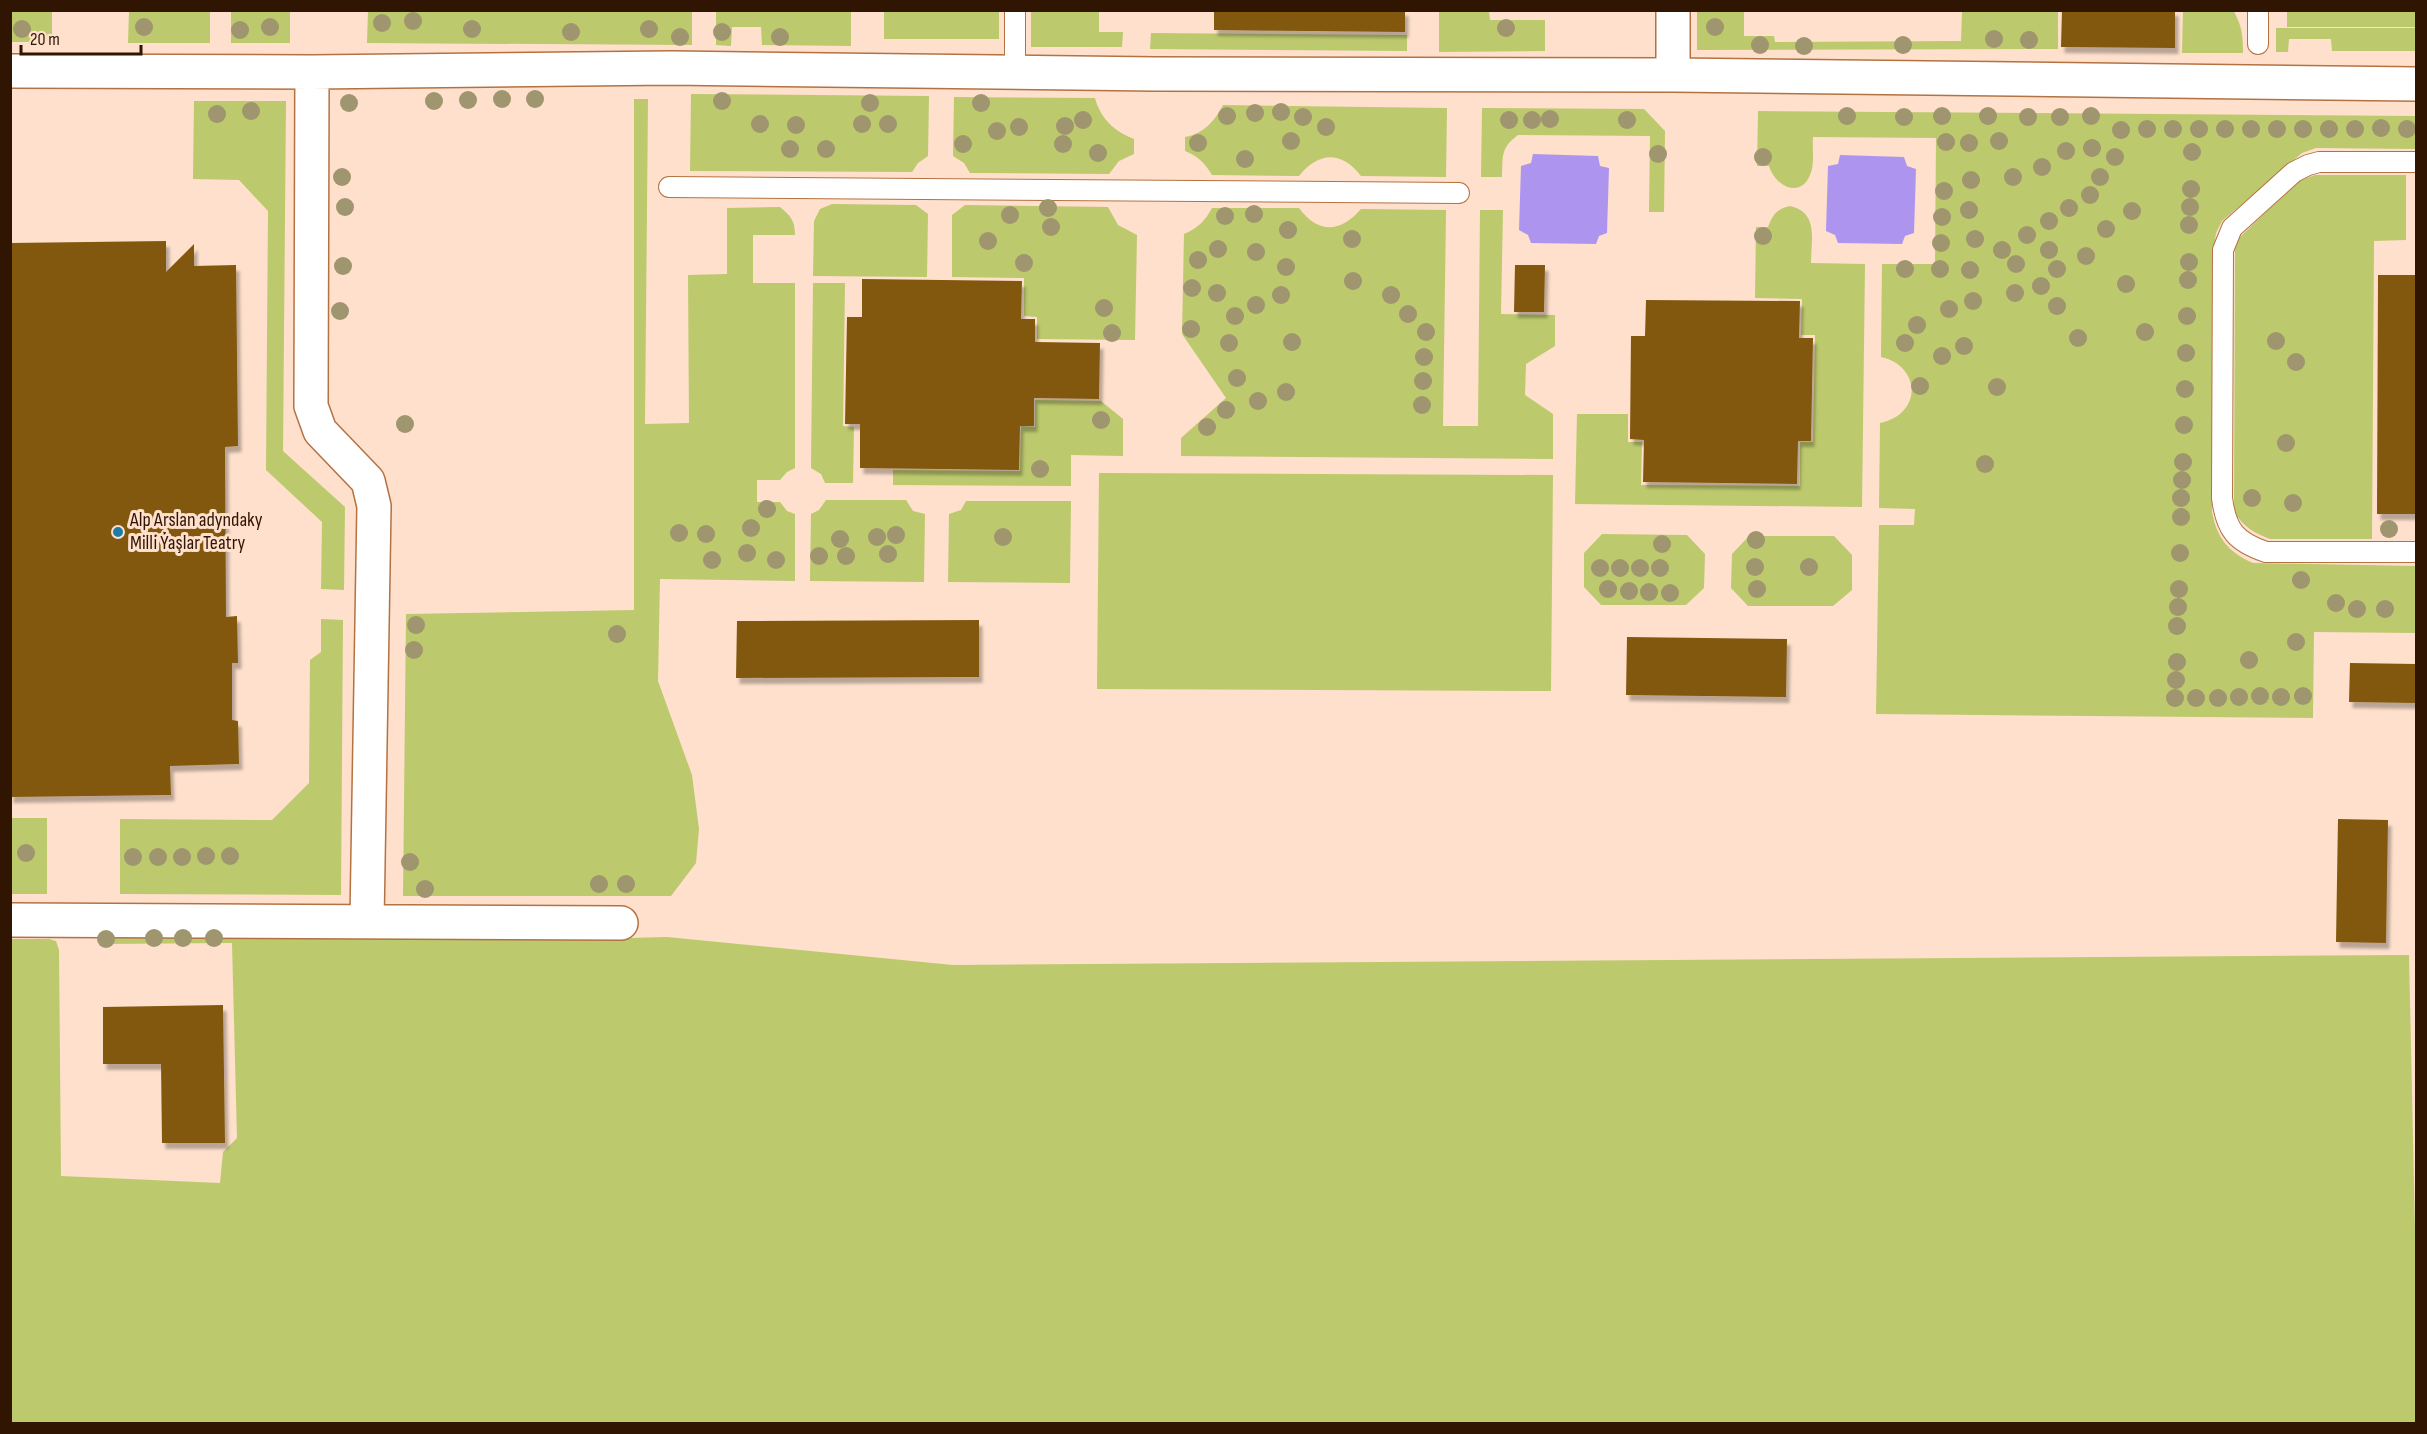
<svg xmlns="http://www.w3.org/2000/svg" width="2427" height="1434" font-family="'Sofia Sans Condensed',sans-serif">
  <defs>
    <filter id="shadow"><feDropShadow dx="3.5" dy="6" stdDeviation="1.5" flood-color="#0004"/></filter>
  </defs>
  <rect width="100%" height="100%" fill="#fee0cc"/>
  <path fill="#bdc96d" d="M11 10 52 11V42H11Z
    M2233 10C2242 25 2243 36 2243 53H2182L2183 11Z
    M129 11H210V43H128Z
    M231 11H290V43H231Z
    M368 11H692V45L367 43Z
    M716 11H851V46L762 45 761 27H732L731 46 716 45Z
    M884 11H999V39H884Z
    M1031 11H1099V32H1123L1122 47H1031Z
    M1439 11H1489L1490 20H1545V51L1439 52Z
    M1697 11H1744V36H1774L1775 42 1961 41 1962 11H2058V49L1697 50Z
    M2287 11H2416V27H2287Z
    M2276 28H2416V51H2332L2331 39H2289L2288 52H2276Z
    M1151 33 1407 35V51L1150 49Z
    M691 94 929 96 928 156 918 163 912 172 690 171Z
    M954 97 1095 98C1100 118 1115 132 1134 139V154L1119 161 1109 174 970 173 964 163 953 156Z
    M634 99H648L645 424 689 423 688 275 727 274V208L780 207C791 216 795 221 795 235H753V283H795V468L787 472 780 480H757V502H780L787 511 795 514V581L660 579 658 681 692 775 699 829 696 863 671 896H403L406 614 634 610Z
    M194 101H286L283 451 345 507 344 590 321 589 322 522 266 470 268 211 239 180 193 179Z
    M1223 105 1447 108 1446 177 1361 176C1342 151 1319 151 1299 176L1212 175C1205 163 1198 156 1185 151V137C1203 134 1215 121 1223 105Z
    M1482 108 1644 109 1665 131 1664 212H1649L1650 136 1518 135C1500 148 1503 157 1502 177H1481Z
    M1758 111 2416 116V149L2316 148 2302 153 2222 221 2216 233 2214 247 2212 512C2217 538 2228 552 2253 563L2416 566V633L2314 632 2313 718 1876 714 1879 525H1914L1915 509 1879 508 1880 423C1922 415 1922 366 1881 357L1882 264H1935L1936 138 1813 137C1812 149 1815 164 1810 175 1800 199 1775 186 1769 166H1757Z
    M2315 175H2406V240L2374 241 2372 539H2270C2254 533 2244 527 2234 512L2235 247 2239 238 2298 181Z
    M832 204 916 205 928 214 927 277 813 276 814 221 820 209Z
    M965 205 1108 207 1118 225 1137 235 1135 340 1037 339V317L1024 316V278L952 277V215Z
    M1790 206C1819 213 1811 239 1811 263L1865 264 1862 507 1575 504 1577 414H1628V442H1642L1641 485 1800 486V442H1813L1815 335H1801L1802 299 1755 298 1756 227H1768C1773 214 1777 209 1790 206Z
    M1212 208H1299C1318 234 1340 233 1361 209L1446 210 1443 426H1478L1480 210H1503L1501 314 1555 315V346L1526 364 1525 395 1553 414V459L1181 456V438L1226 398 1182 334 1184 234C1198 228 1205 221 1212 208Z
    M813 283H845L843 426 854 427 853 483H825L821 474 811 468Z
    M1035 400 1101 401 1123 419V456L1071 455V486L893 485V470L1020 471 1021 426 1035 427Z
    M1099 473 1553 475 1551 691 1097 689Z
    M826 500H906L913 511 925 514 924 582 810 581 811 514 819 510Z
    M966 501H1071L1070 583 948 582 949 514 961 510Z
    M1602 534 1687 535 1705 554 1704 588 1686 605H1601L1584 587V553Z
    M1749 536H1834L1852 555V590L1833 606H1748L1731 588 1732 554Z
    M321 619 343 620 341 895 120 894V819L272 820 309 783 310 660 321 652Z
    M11 818H47V894H11Z
    M232 934 549 940 667 937 953 965 2409 955 2416 1276V1423H11L10 939H49L56 941 59 950 61 1176 220 1183 223 1152 237 1138 232 943 101 944V936Z"/>
  <path fill="#ad95ef" d="M1533 154 1598 156 1600 166 1609 168 1607 233 1599 236 1596 244 1531 243 1528 235 1519 230 1521 166 1531 163Z
    M1840 155 1904 157 1907 166 1916 169 1914 233 1905 236 1902 244 1838 243 1835 235 1826 231 1828 166 1838 164Z"/>
  <path fill="#815810" filter="url(#shadow)" d="M1214 10H1405V32L1214 30Z
    M2062 10H2175V48L2061 47Z
    M166 241V272L194 244V266L236 265 238 446 225 447 226 617 237 616 238 663H232V720L238 721 239 764 170 766 171 795 10 797V243Z
    M1515 265H1545L1544 312H1514Z
    M2378 275H2416V514H2377Z
    M862 279 1022 281 1021 319H1035V342L1100 343 1099 399 1034 398V426H1020L1019 470 860 468V424H845L847 317H862Z
    M1646 300 1800 301 1799 338H1813L1811 441H1798L1797 484 1643 482 1644 440 1630 439 1631 336H1645Z
    M979 620V677L736 678 737 621Z
    M1627 637 1787 639 1786 697 1626 695Z
    M2350 663 2416 664V703L2349 702Z
    M2338 819 2388 820 2386 943 2336 942Z
    M223 1005 225 1143H162L161 1064H103V1007Z"/>
  <g fill="none" stroke-linecap="round" stroke-linejoin="round">
    <defs>
      <path id="service" d="M2258 10V44
        M1015 71V10
        M2416 162H2319L2308 165 2294 172 2232 228 2223 250 2222 498C2226 530 2236 542 2266 552H2416
        M669 187 1459 193"/>
      <path id="minor" d="M10 71 312 72 671 68 1155 74 1673 75 2416 84
        M312 72 311 406 320 431 368 481 374 506 367 921
        M1673 75V10
        M10 920 621 923"/>
    </defs>
    <use href="#service" stroke="#b47242" stroke-width="22"/>
    <use href="#minor" stroke="#b47242" stroke-width="36"/>
    <use href="#service" stroke="#fff" stroke-width="20"/>
    <use href="#minor" stroke="#fff" stroke-width="33"/>
  </g>
  <g fill="#9f956e">
    <circle cx="413" cy="21" r="9"/>
    <circle cx="382" cy="23" r="9"/>
    <circle cx="144" cy="27" r="9"/>
    <circle cx="270" cy="27" r="9"/>
    <circle cx="1715" cy="27" r="9"/>
    <circle cx="1506" cy="28" r="9"/>
    <circle cx="22" cy="29" r="9"/>
    <circle cx="472" cy="29" r="9"/>
    <circle cx="649" cy="29" r="9"/>
    <circle cx="240" cy="30" r="9"/>
    <circle cx="571" cy="32" r="9"/>
    <circle cx="722" cy="32" r="9"/>
    <circle cx="680" cy="37" r="9"/>
    <circle cx="780" cy="37" r="9"/>
    <circle cx="1994" cy="39" r="9"/>
    <circle cx="2029" cy="40" r="9"/>
    <circle cx="1760" cy="45" r="9"/>
    <circle cx="1903" cy="45" r="9"/>
    <circle cx="1804" cy="46" r="9"/>
    <circle cx="502" cy="99" r="9"/>
    <circle cx="535" cy="99" r="9"/>
    <circle cx="468" cy="100" r="9"/>
    <circle cx="434" cy="101" r="9"/>
    <circle cx="722" cy="101" r="9"/>
    <circle cx="349" cy="103" r="9"/>
    <circle cx="870" cy="103" r="9"/>
    <circle cx="981" cy="103" r="9"/>
    <circle cx="251" cy="111" r="9"/>
    <circle cx="1281" cy="112" r="9"/>
    <circle cx="1255" cy="113" r="9"/>
    <circle cx="217" cy="114" r="9"/>
    <circle cx="1227" cy="116" r="9"/>
    <circle cx="1847" cy="116" r="9"/>
    <circle cx="1942" cy="116" r="9"/>
    <circle cx="1988" cy="116" r="9"/>
    <circle cx="2091" cy="116" r="9"/>
    <circle cx="1303" cy="117" r="9"/>
    <circle cx="1904" cy="117" r="9"/>
    <circle cx="2028" cy="117" r="9"/>
    <circle cx="2060" cy="117" r="9"/>
    <circle cx="1550" cy="119" r="9"/>
    <circle cx="1083" cy="120" r="9"/>
    <circle cx="1509" cy="120" r="9"/>
    <circle cx="1532" cy="120" r="9"/>
    <circle cx="1627" cy="120" r="9"/>
    <circle cx="760" cy="124" r="9"/>
    <circle cx="862" cy="124" r="9"/>
    <circle cx="888" cy="124" r="9"/>
    <circle cx="796" cy="125" r="9"/>
    <circle cx="1065" cy="126" r="9"/>
    <circle cx="1019" cy="127" r="9"/>
    <circle cx="1326" cy="127" r="9"/>
    <circle cx="2381" cy="128" r="9"/>
    <circle cx="2147" cy="129" r="9"/>
    <circle cx="2173" cy="129" r="9"/>
    <circle cx="2199" cy="129" r="9"/>
    <circle cx="2225" cy="129" r="9"/>
    <circle cx="2251" cy="129" r="9"/>
    <circle cx="2277" cy="129" r="9"/>
    <circle cx="2303" cy="129" r="9"/>
    <circle cx="2329" cy="129" r="9"/>
    <circle cx="2355" cy="129" r="9"/>
    <circle cx="2407" cy="129" r="9"/>
    <circle cx="2121" cy="130" r="9"/>
    <circle cx="997" cy="131" r="9"/>
    <circle cx="1291" cy="141" r="9"/>
    <circle cx="1999" cy="141" r="9"/>
    <circle cx="1946" cy="142" r="9"/>
    <circle cx="1198" cy="143" r="9"/>
    <circle cx="1969" cy="143" r="9"/>
    <circle cx="963" cy="144" r="9"/>
    <circle cx="1063" cy="144" r="9"/>
    <circle cx="2092" cy="148" r="9"/>
    <circle cx="790" cy="149" r="9"/>
    <circle cx="826" cy="149" r="9"/>
    <circle cx="2066" cy="151" r="9"/>
    <circle cx="2192" cy="152" r="9"/>
    <circle cx="1098" cy="153" r="9"/>
    <circle cx="1658" cy="154" r="9"/>
    <circle cx="1763" cy="157" r="9"/>
    <circle cx="2115" cy="157" r="9"/>
    <circle cx="1245" cy="159" r="9"/>
    <circle cx="2042" cy="167" r="9"/>
    <circle cx="342" cy="177" r="9"/>
    <circle cx="2013" cy="177" r="9"/>
    <circle cx="2100" cy="177" r="9"/>
    <circle cx="1971" cy="180" r="9"/>
    <circle cx="2191" cy="189" r="9"/>
    <circle cx="1944" cy="191" r="9"/>
    <circle cx="2090" cy="195" r="9"/>
    <circle cx="345" cy="207" r="9"/>
    <circle cx="2190" cy="207" r="9"/>
    <circle cx="1048" cy="208" r="9"/>
    <circle cx="2069" cy="208" r="9"/>
    <circle cx="1969" cy="210" r="9"/>
    <circle cx="2132" cy="211" r="9"/>
    <circle cx="1254" cy="214" r="9"/>
    <circle cx="1010" cy="215" r="9"/>
    <circle cx="1225" cy="216" r="9"/>
    <circle cx="1942" cy="217" r="9"/>
    <circle cx="2049" cy="221" r="9"/>
    <circle cx="2189" cy="225" r="9"/>
    <circle cx="1051" cy="227" r="9"/>
    <circle cx="2106" cy="229" r="9"/>
    <circle cx="1288" cy="230" r="9"/>
    <circle cx="2027" cy="235" r="9"/>
    <circle cx="1763" cy="236" r="9"/>
    <circle cx="1352" cy="239" r="9"/>
    <circle cx="1975" cy="239" r="9"/>
    <circle cx="988" cy="241" r="9"/>
    <circle cx="1941" cy="243" r="9"/>
    <circle cx="1218" cy="249" r="9"/>
    <circle cx="2002" cy="250" r="9"/>
    <circle cx="2049" cy="250" r="9"/>
    <circle cx="1256" cy="252" r="9"/>
    <circle cx="2086" cy="256" r="9"/>
    <circle cx="1198" cy="260" r="9"/>
    <circle cx="2189" cy="262" r="9"/>
    <circle cx="1024" cy="263" r="9"/>
    <circle cx="2016" cy="264" r="9"/>
    <circle cx="343" cy="266" r="9"/>
    <circle cx="1286" cy="267" r="9"/>
    <circle cx="1905" cy="269" r="9"/>
    <circle cx="1940" cy="269" r="9"/>
    <circle cx="2057" cy="269" r="9"/>
    <circle cx="1970" cy="270" r="9"/>
    <circle cx="2188" cy="280" r="9"/>
    <circle cx="1353" cy="281" r="9"/>
    <circle cx="2126" cy="284" r="9"/>
    <circle cx="2041" cy="286" r="9"/>
    <circle cx="1192" cy="288" r="9"/>
    <circle cx="1217" cy="293" r="9"/>
    <circle cx="2015" cy="293" r="9"/>
    <circle cx="1281" cy="295" r="9"/>
    <circle cx="1391" cy="295" r="9"/>
    <circle cx="1973" cy="301" r="9"/>
    <circle cx="1256" cy="305" r="9"/>
    <circle cx="2057" cy="306" r="9"/>
    <circle cx="1104" cy="308" r="9"/>
    <circle cx="1949" cy="309" r="9"/>
    <circle cx="340" cy="311" r="9"/>
    <circle cx="1408" cy="314" r="9"/>
    <circle cx="1235" cy="316" r="9"/>
    <circle cx="2187" cy="316" r="9"/>
    <circle cx="1917" cy="325" r="9"/>
    <circle cx="1191" cy="329" r="9"/>
    <circle cx="1426" cy="332" r="9"/>
    <circle cx="2145" cy="332" r="9"/>
    <circle cx="1112" cy="333" r="9"/>
    <circle cx="2078" cy="338" r="9"/>
    <circle cx="2276" cy="341" r="9"/>
    <circle cx="1292" cy="342" r="9"/>
    <circle cx="1229" cy="343" r="9"/>
    <circle cx="1905" cy="343" r="9"/>
    <circle cx="1964" cy="346" r="9"/>
    <circle cx="2186" cy="353" r="9"/>
    <circle cx="1942" cy="356" r="9"/>
    <circle cx="1424" cy="357" r="9"/>
    <circle cx="2296" cy="362" r="9"/>
    <circle cx="1237" cy="378" r="9"/>
    <circle cx="1423" cy="381" r="9"/>
    <circle cx="1920" cy="386" r="9"/>
    <circle cx="1997" cy="387" r="9"/>
    <circle cx="2185" cy="389" r="9"/>
    <circle cx="1286" cy="392" r="9"/>
    <circle cx="1258" cy="401" r="9"/>
    <circle cx="1422" cy="405" r="9"/>
    <circle cx="1226" cy="410" r="9"/>
    <circle cx="1101" cy="420" r="9"/>
    <circle cx="405" cy="424" r="9"/>
    <circle cx="2184" cy="425" r="9"/>
    <circle cx="1207" cy="427" r="9"/>
    <circle cx="2286" cy="443" r="9"/>
    <circle cx="2183" cy="462" r="9"/>
    <circle cx="1985" cy="464" r="9"/>
    <circle cx="1040" cy="469" r="9"/>
    <circle cx="2182" cy="480" r="9"/>
    <circle cx="2181" cy="498" r="9"/>
    <circle cx="2252" cy="498" r="9"/>
    <circle cx="2293" cy="503" r="9"/>
    <circle cx="767" cy="509" r="9"/>
    <circle cx="2181" cy="517" r="9"/>
    <circle cx="751" cy="528" r="9"/>
    <circle cx="2389" cy="529" r="9"/>
    <circle cx="679" cy="533" r="9"/>
    <circle cx="706" cy="534" r="9"/>
    <circle cx="896" cy="535" r="9"/>
    <circle cx="877" cy="537" r="9"/>
    <circle cx="1003" cy="537" r="9"/>
    <circle cx="840" cy="539" r="9"/>
    <circle cx="1756" cy="540" r="9"/>
    <circle cx="1662" cy="544" r="9"/>
    <circle cx="747" cy="553" r="9"/>
    <circle cx="2180" cy="553" r="9"/>
    <circle cx="888" cy="554" r="9"/>
    <circle cx="819" cy="556" r="9"/>
    <circle cx="846" cy="556" r="9"/>
    <circle cx="712" cy="560" r="9"/>
    <circle cx="776" cy="560" r="9"/>
    <circle cx="1755" cy="567" r="9"/>
    <circle cx="1809" cy="567" r="9"/>
    <circle cx="1600" cy="568" r="9"/>
    <circle cx="1620" cy="568" r="9"/>
    <circle cx="1640" cy="568" r="9"/>
    <circle cx="1660" cy="568" r="9"/>
    <circle cx="2301" cy="580" r="9"/>
    <circle cx="1608" cy="589" r="9"/>
    <circle cx="1757" cy="589" r="9"/>
    <circle cx="2179" cy="589" r="9"/>
    <circle cx="1629" cy="591" r="9"/>
    <circle cx="1649" cy="592" r="9"/>
    <circle cx="1670" cy="593" r="9"/>
    <circle cx="2336" cy="603" r="9"/>
    <circle cx="2178" cy="607" r="9"/>
    <circle cx="2357" cy="609" r="9"/>
    <circle cx="2385" cy="609" r="9"/>
    <circle cx="416" cy="625" r="9"/>
    <circle cx="2177" cy="626" r="9"/>
    <circle cx="617" cy="634" r="9"/>
    <circle cx="2296" cy="642" r="9"/>
    <circle cx="414" cy="650" r="9"/>
    <circle cx="2249" cy="660" r="9"/>
    <circle cx="2177" cy="662" r="9"/>
    <circle cx="2176" cy="680" r="9"/>
    <circle cx="2260" cy="696" r="9"/>
    <circle cx="2303" cy="696" r="9"/>
    <circle cx="2239" cy="697" r="9"/>
    <circle cx="2281" cy="697" r="9"/>
    <circle cx="2175" cy="698" r="9"/>
    <circle cx="2196" cy="698" r="9"/>
    <circle cx="2218" cy="698" r="9"/>
    <circle cx="26" cy="853" r="9"/>
    <circle cx="206" cy="856" r="9"/>
    <circle cx="230" cy="856" r="9"/>
    <circle cx="133" cy="857" r="9"/>
    <circle cx="158" cy="857" r="9"/>
    <circle cx="182" cy="857" r="9"/>
    <circle cx="410" cy="862" r="9"/>
    <circle cx="599" cy="884" r="9"/>
    <circle cx="626" cy="884" r="9"/>
    <circle cx="425" cy="889" r="9"/>
    <circle cx="154" cy="938" r="9"/>
    <circle cx="183" cy="938" r="9"/>
    <circle cx="214" cy="938" r="9"/>
    <circle cx="106" cy="939" r="9"/>
  </g>
  <circle fill="#1d7ba8" stroke="#fee0cc" stroke-width="2" cx="118" cy="532" r="6"/>
  <g text-anchor="middle" dominant-baseline="central" stroke-width="6" stroke-linejoin="round" paint-order="stroke">
    <g font-size="20" fill="#2f1502" stroke="#fee0cc" text-anchor="start">
      <text x="130" y="520">Alp Arslan adyndaky<tspan x="130" dy="23">Milli Ýaşlar Teatry</tspan></text>
    </g>
  </g>
  <rect width="2427" height="1434" fill="none" stroke="#2f1502" stroke-width="24"/>
  <path d="M21 45v9h120v-9" fill="none" stroke="#2f1502" stroke-width="3"/>
  <text x="30" y="45" font-size="18" fill="#2f1502" stroke="#fee0cc" stroke-width="4.5" paint-order="stroke">20 m</text>
</svg>
